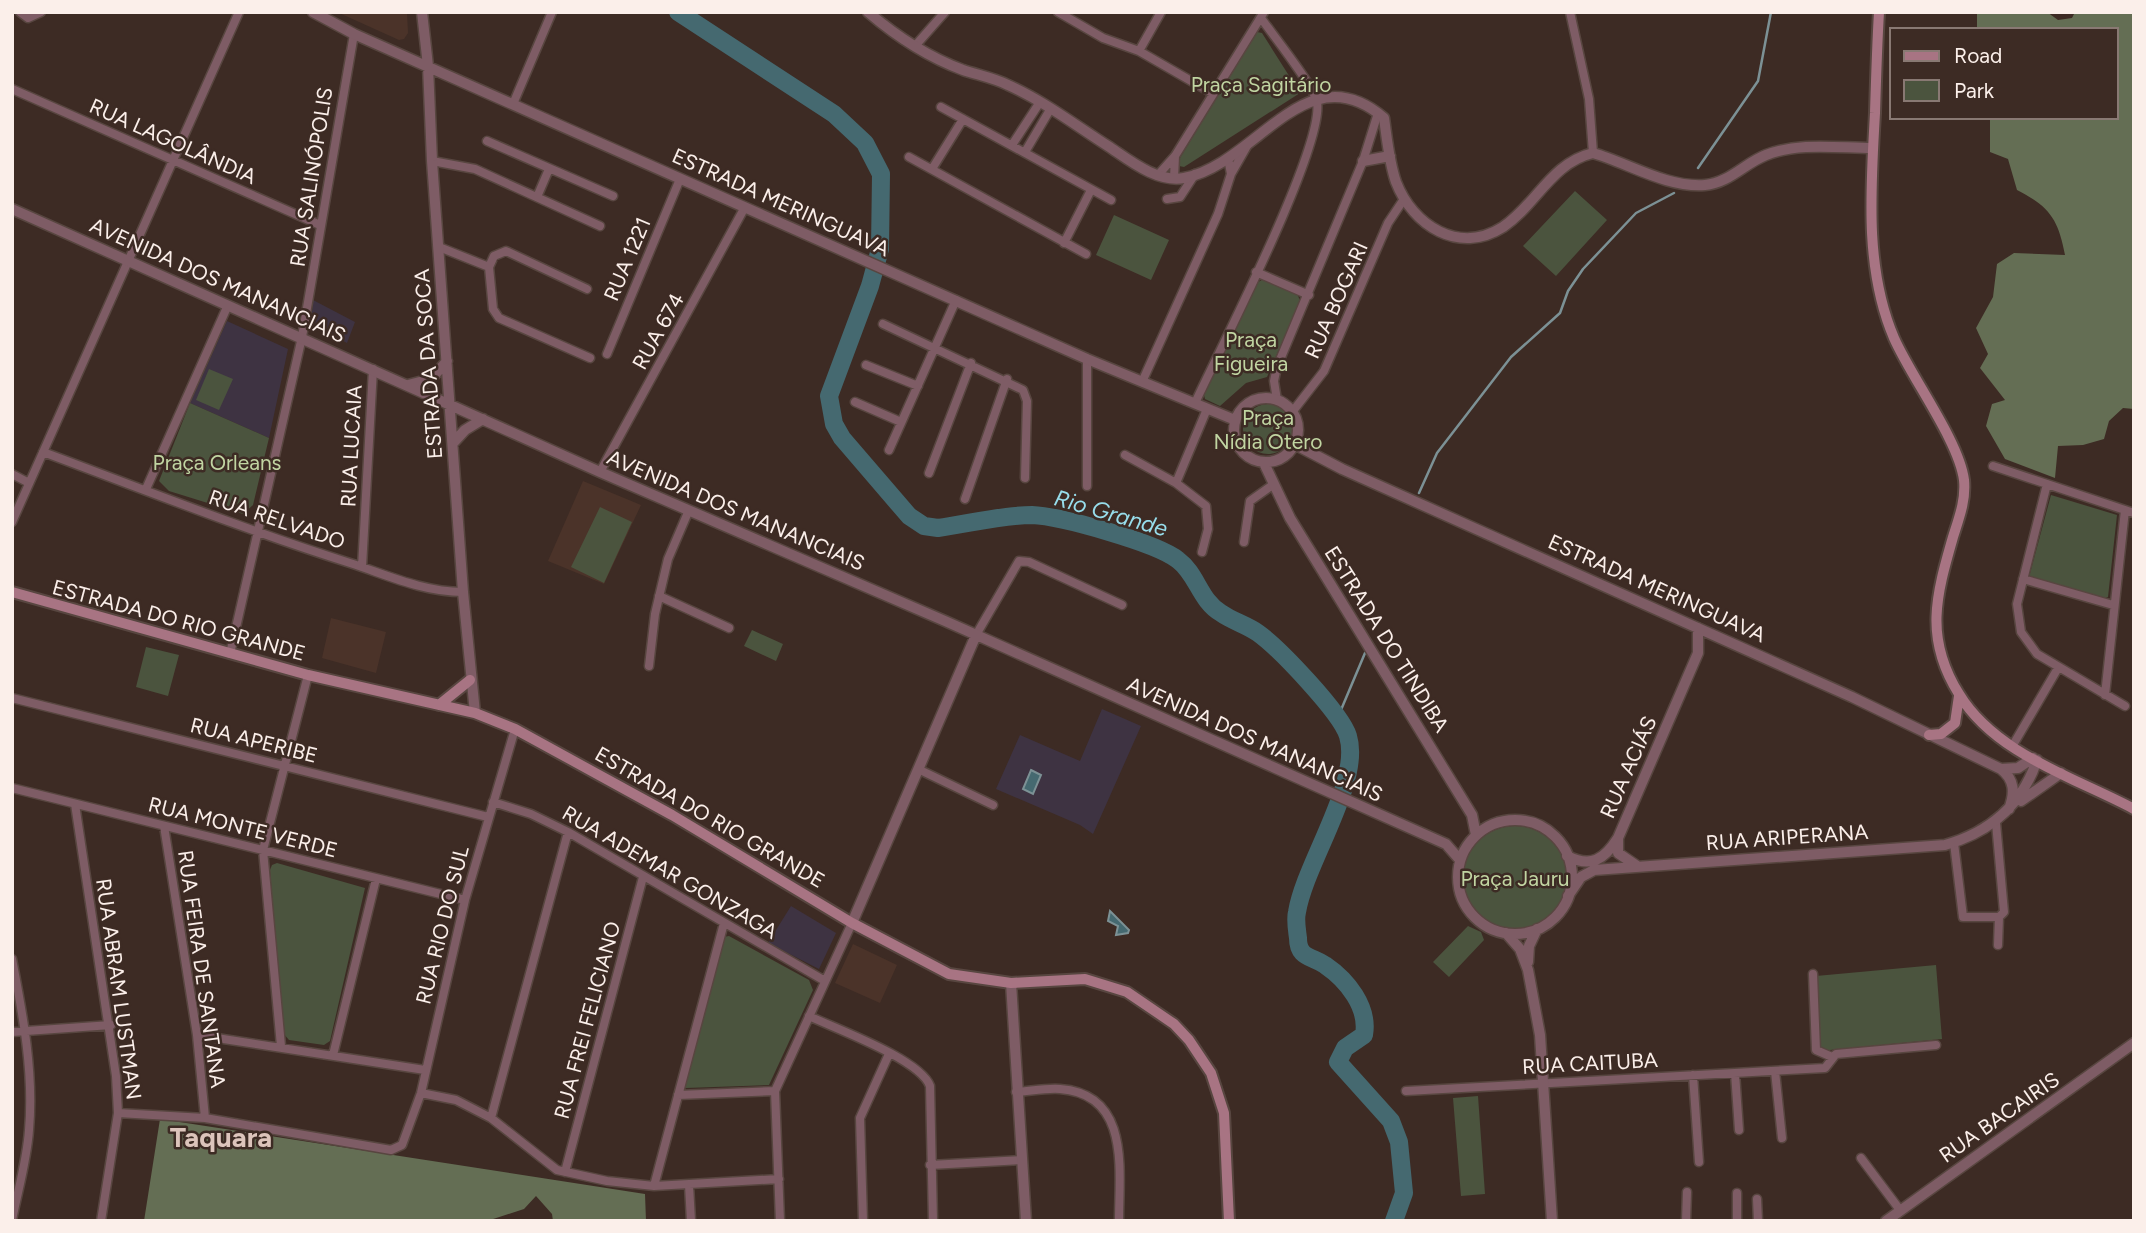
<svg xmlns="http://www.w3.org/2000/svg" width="2146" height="1233" font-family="Figtree,sans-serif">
  <rect width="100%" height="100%" fill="#3d2b24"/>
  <path fill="#4b3329" d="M337 12H407L408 33 404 39 399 40Z
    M583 481 641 505 604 584 548 561Z
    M331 618 386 632 376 673 322 658Z
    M853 944 897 965 880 1003 835 983Z"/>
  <path fill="#3e3342" d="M313 300 355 322 347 343 311 323Z
    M227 321 288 349 269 438 190 403Z
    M1102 709 1141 726 1093 834 1080 825 996 789 1020 735 1080 761Z
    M791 906 836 933 819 969 768 943Z"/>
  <path fill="#4b543e" d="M1257 32 1262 33 1300 93 1184 167 1179 166 1178 161Z
    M1575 191 1607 220 1556 276 1523 246Z
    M1114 215 1169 240 1151 280 1096 255Z
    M1265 278 1297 293 1300 301 1267 377 1246 383 1220 406 1205 399 1204 395 1255 284Z
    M209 369 233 379 219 410 196 400Z
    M190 403 269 438 253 505 243 514 169 491 159 481Z
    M1243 429a25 25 0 1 1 50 0a25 25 0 1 1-50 0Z
    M2051 495 2117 515 2108 597 2102 599 2029 577Z
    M600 507 632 522 604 583 571 567Z
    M752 630 783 644 776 661 744 646Z
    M146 647 179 655 168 696 136 687Z
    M1463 878a52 52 0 1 1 104 0a52 52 0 1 1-104 0Z
    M277 863 365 888 330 1041 324 1045 289 1040 283 1033 270 870 272 865Z
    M1468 926 1481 932 1484 940 1449 977 1433 962Z
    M729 936 809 980 813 990 769 1085 686 1088 684 1087 723 937Z
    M1936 965 1942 1039 1820 1051 1816 976Z
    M1478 1096 1485 1194 1461 1196 1453 1098Z"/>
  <path fill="#646e54" d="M1977 12H2047L2058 20 2072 18 2075 12H2134V409L2123 408 2109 421 2104 439 2083 445 2058 446 2055 478 2005 459 1986 426 1992 404 2005 400 1980 368 1988 354 1976 328 1993 297 1997 264 2014 253 2065 255C2058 219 2050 207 2017 190L2008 159 1990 152V117H2116V30H1977Z
    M160 1119 645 1194 646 1221H553L552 1214 536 1196 524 1209 487 1221H144Z"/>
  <path fill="#456970" stroke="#7c9195" stroke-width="2" d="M1031 770 1041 775 1033 794 1023 789Z
    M1110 911 1129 930 1128 933 1116 935 1118 926 1108 921Z"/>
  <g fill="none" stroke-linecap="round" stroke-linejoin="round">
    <path stroke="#7c9195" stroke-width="2.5" d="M1698 168 1758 81 1771 12
      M1419 493 1437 453 1511 357 1560 313 1568 291 1583 269 1636 213 1674 193
      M1338 717 1365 653"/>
    <path stroke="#456970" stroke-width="18" d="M678 12 834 114 865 143 881 174 880 249 870 286 829 396 834 424 842 438 909 516 924 526 938 528C968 524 1002 515 1032 515 1060 516 1157 543 1178 560 1197 574 1200 601 1221 613 1232 621 1247 625 1258 633 1279 648 1341 713 1348 736 1362 782 1305 863 1297 912 1295 920 1297 930 1298 938 1298 958 1311 956 1325 965 1347 980 1369 1007 1364 1035L1345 1048 1338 1062 1391 1121 1399 1142 1404 1193 1394 1221"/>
    <defs>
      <path id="minor" d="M20 12 28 18 41 12
        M1058 12 1103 38 1139 51 1212 93
        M1570 12 1589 99 1593 153
        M915 46 945 12
        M1139 51 1161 12
        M12 89 320 225
        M513 104 552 12
        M941 107 1111 200
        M487 141 613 196
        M1012 145 1040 102
        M1025 152 1051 108
        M909 157 1086 254
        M432 161 475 169 600 226
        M932 169 963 119
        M1231 174 1247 146
        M1158 175 1175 156 1264 12
        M1174 178 1175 156
        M537 197 549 169
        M1167 199 1180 197 1195 174
        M1064 243 1091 190
        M439 247 489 267 493 309 499 318 590 358
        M489 267 494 256 506 251 587 289
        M1256 272 1309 295
        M883 324 1023 390 1027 401 1025 478
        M607 354 680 179
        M866 365 918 386
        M1142 382 1218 214 1231 174 1228 158
        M1277 400 1274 381 1277 367 1363 161 1378 113
        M855 402 901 422
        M1195 403C1219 351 1325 146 1317 102 1314 86 1272 34 1261 18
        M1293 411 1324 371 1388 223 1404 199
        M889 450 956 300
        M43 452C145 490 246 530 350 563 387 575 423 592 463 592
        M1125 455 1176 483 1206 506 1208 529 1202 552
        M1993 466 2134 513
        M600 472 745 207
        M929 473 971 363
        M12 474 29 483
        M1176 483 1207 409
        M2047 484 2017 604 2021 632 2037 654 2125 706
        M1087 486V359
        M146 489 228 305
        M965 499 1007 379
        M12 522 239 12
        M1244 542 1250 501 1274 484
        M362 567 373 369
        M2023 579 2113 605
        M659 596 729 628
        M976 635 1019 561 1029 562 1122 605
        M230 654 302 337 354 34
        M649 666 655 614 668 559 689 510
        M2105 695 2125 510
        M12 698 488 817
        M2013 745 2058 668
        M920 770 993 805
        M12 788 465 900
        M493 802 531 814 568 832 825 981
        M75 804 116 1076 118 1113 101 1221
        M164 826 197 1035 205 1118
        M1954 843 1963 917H1999L2004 912 1996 823
        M1998 945 1999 917
        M12 959C23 1015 34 1073 29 1130 27 1160 18 1190 12 1220
        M1813 974 1816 1050 1832 1057
        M809 1016C836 1029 920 1059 930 1086L933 1221
        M12 1032 111 1025
        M197 1035 425 1070
        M281 1046 263 850 308 675
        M333 1055 376 879
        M1775 1071 1782 1138
        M1735 1073 1739 1130
        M1693 1075 1699 1162
        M1406 1091 1825 1068 1836 1054 1936 1045
        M1016 1092C1031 1091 1046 1088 1060 1089 1131 1094 1119 1171 1119 1221
        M421 1093 456 1100 491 1118 557 1170 607 1181 654 1186 779 1179
        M678 1095 775 1091
        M118 1113 205 1118 391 1150 402 1145 421 1093 465 900 515 729
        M491 1118 568 832
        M1861 1158 1900 1210
        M930 1165 1021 1160
        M565 1172 643 877
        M689 1185 691 1221
        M654 1186 724 923
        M1737 1193V1221
        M1757 1199 1758 1221
        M780 1221 775 1091 852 923
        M863 1221 860 1118 889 1054
        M1686 1221 1687 1192"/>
      <path id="tertiary" d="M313 12 354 34 1087 359 1235 420
        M422 12 428 66 432 161 463 592 475 713
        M868 12C896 36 928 57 963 70 978 75 994 78 1008 85 1044 101 1075 125 1108 146 1129 160 1157 183 1184 178 1257 164 1306 51 1384 118 1387 139 1389 162 1396 182 1413 226 1459 255 1503 227 1537 204 1551 163 1593 153 1628 163 1667 188 1705 185 1729 183 1745 163 1766 155 1799 142 1838 148 1872 148
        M1363 161 1390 156
        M12 209 600 472 945 621 1446 844 1460 860
        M408 385 431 379 447 361
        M1234 430a32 32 0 1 1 64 0a32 32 0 1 1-64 0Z
        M453 443 465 430 483 419
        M1296 445 1342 469 1852 697 2001 769C2015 780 2015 793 2009 809
        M1264 463 1290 518 1472 815 1476 835
        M2001 769 2018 768 2033 758
        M2021 801 2061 773
        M1458 877a57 57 0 1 1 114 0a57 57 0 1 1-114 0Z
        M1618 839V853L1637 866
        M1567 856C1591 868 1604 860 1618 838L1698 653V628
        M1568 896 1581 877 1594 870 1945 845C1991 832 2022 805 2037 760
        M852 923 976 635
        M1506 933 1520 949 1528 970 1540 1035 1552 1221
        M1528 962 1529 946 1537 929
        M1011 983 1026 1221
        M1886 1221 2134 1043"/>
      <path id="secondary" d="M1879 12C1877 46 1876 79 1875 113 1871 187 1864 268 1894 338 1911 377 1959 441 1964 480 1966 500 1959 518 1953 537 1936 596 1924 638 1959 694 1995 754 2076 778 2134 809
        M12 592 308 675 475 713 515 729 672 815 852 923 949 974 1011 983 1085 979 1127 992 1174 1024 1189 1040 1211 1073 1224 1113 1229 1221
        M439 705 470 680
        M1929 735 1941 734 1955 723 1959 696"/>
    </defs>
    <use href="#minor" stroke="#584640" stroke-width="11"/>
    <use href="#tertiary" stroke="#584640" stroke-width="13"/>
    <use href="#secondary" stroke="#584640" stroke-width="14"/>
    <use href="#minor" stroke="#7e5c65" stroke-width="8"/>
    <use href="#tertiary" stroke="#7e5c65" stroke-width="10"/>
    <use href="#secondary" stroke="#a87483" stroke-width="10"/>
  </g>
  <g text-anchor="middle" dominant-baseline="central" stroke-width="5" stroke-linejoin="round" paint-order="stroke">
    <g font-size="21" fill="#c1d5a2" stroke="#3d2b24">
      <text x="1261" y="84">Praça Sagitário</text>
      <text x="1251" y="339">Praça<tspan x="1251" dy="24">Figueira</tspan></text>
      <text x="1268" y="417">Praça<tspan x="1268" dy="24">Nídia Otero</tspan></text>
      <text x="217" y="462">Praça Orleans</text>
      <text x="1515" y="878">Praça Jauru</text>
    </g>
    <g font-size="21" fill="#fbefea" stroke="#3d2b24">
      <text transform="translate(173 141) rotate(24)">RUA LAGOLÂNDIA</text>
      <text transform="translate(311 177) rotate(-81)">RUA SALINÓPOLIS</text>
      <text transform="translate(781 202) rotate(24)">ESTRADA MERINGUAVA</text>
      <text transform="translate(627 259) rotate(-67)">RUA 1221</text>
      <text transform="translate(218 280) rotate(24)">AVENIDA DOS MANANCIAIS</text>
      <text transform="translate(1336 300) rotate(-66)">RUA BOGARI</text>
      <text transform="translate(658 331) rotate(-61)">RUA 674</text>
      <text transform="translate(428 364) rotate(-94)">ESTRADA DA SOCA</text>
      <text transform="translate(351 446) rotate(-87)">RUA LUCAIA</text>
      <text transform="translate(736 510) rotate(23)">AVENIDA DOS MANANCIAIS</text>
      <text transform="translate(277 519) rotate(19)">RUA RELVADO</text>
      <text transform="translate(1657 588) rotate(24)">ESTRADA MERINGUAVA</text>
      <text transform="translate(179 620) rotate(15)">ESTRADA DO RIO GRANDE</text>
      <text transform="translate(1387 639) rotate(58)">ESTRADA DO TINDIBA</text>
      <text transform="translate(1255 739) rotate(24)">AVENIDA DOS MANANCIAIS</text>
      <text transform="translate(254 740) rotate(14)">RUA APERIBE</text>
      <text transform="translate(1628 767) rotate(-66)">RUA ACIÁS</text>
      <text transform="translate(710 817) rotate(30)">ESTRADA DO RIO GRANDE</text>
      <text transform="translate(243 827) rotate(14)">RUA MONTE VERDE</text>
      <text transform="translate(1787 837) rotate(-4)">RUA ARIPERANA</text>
      <text transform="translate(670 872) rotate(30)">RUA ADEMAR GONZAGA</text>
      <text transform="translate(442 925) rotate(-76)">RUA RIO DO SUL</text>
      <text transform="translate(202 969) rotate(82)">RUA FEIRA DE SANTANA</text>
      <text transform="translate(119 989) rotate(82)">RUA ABRAM LUSTMAN</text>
      <text transform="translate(587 1020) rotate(-75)">RUA FREI FELICIANO</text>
      <text transform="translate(1590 1063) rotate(-3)">RUA CAITUBA</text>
      <text transform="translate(1999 1117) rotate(-35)">RUA BACAIRIS</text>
    </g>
    <g font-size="23" font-style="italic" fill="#97ddeb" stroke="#3d2b24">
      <text transform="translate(1111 513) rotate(16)">Rio Grande</text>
    </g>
    <g font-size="28" font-weight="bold" fill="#dcc4bb" stroke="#3d2b24">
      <text x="221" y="1137">Taquara</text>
    </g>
  </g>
  <rect width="2146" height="1233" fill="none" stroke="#fbefea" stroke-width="28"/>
  <rect x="1890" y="28" width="228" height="91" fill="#3d2b24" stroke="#897973" stroke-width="2"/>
  <rect x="1904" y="51" width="35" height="10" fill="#a87483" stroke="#897973" stroke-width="2"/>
  <text x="1954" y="63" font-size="21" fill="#fbefea">Road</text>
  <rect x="1904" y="80" width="35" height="21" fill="#4b543e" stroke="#897973" stroke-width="2"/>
  <text x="1954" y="98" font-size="21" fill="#fbefea">Park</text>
</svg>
